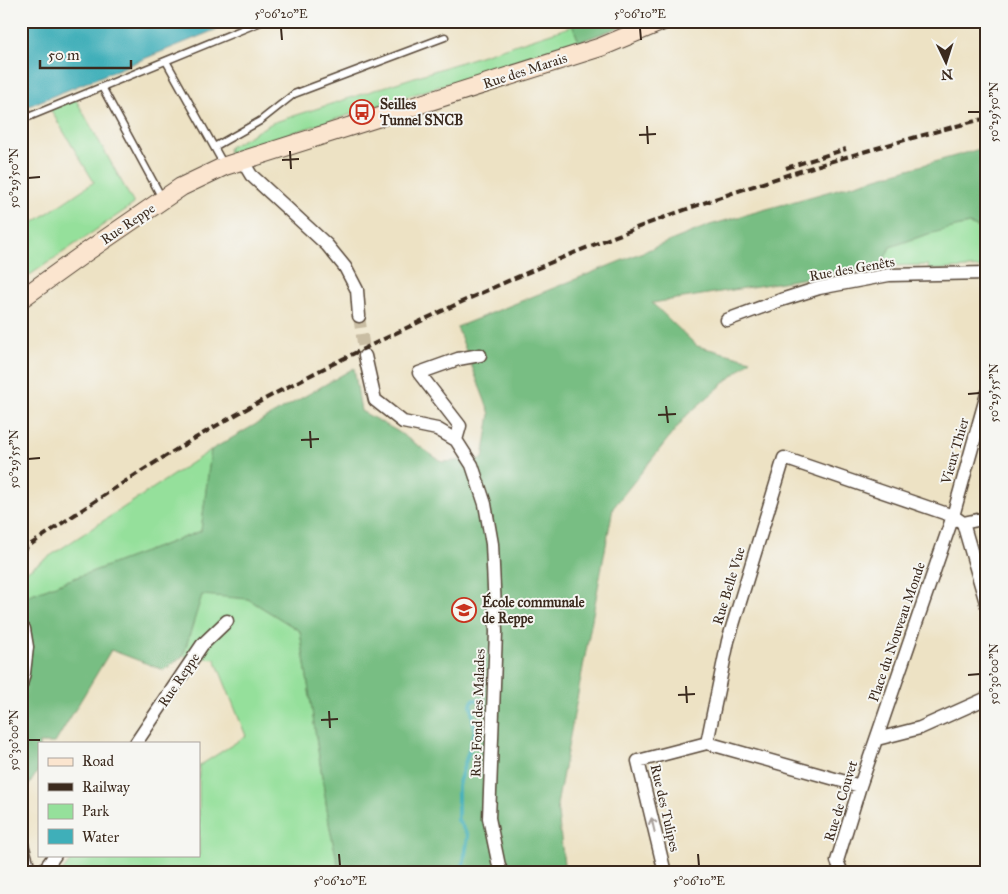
<svg xmlns="http://www.w3.org/2000/svg" width="1008" height="894" font-family="'IM FELL Great Primer',serif">
  <rect width="100%" height="100%" fill="#f6f6f2"/>
  <filter id="ink" filterUnits="userSpaceOnUse"><feTurbulence type="fractalNoise" baseFrequency=".02" numOctaves="2"/><feDisplacementMap in="SourceGraphic" scale="10" xChannelSelector="R" yChannelSelector="G"/><feConvolveMatrix kernelMatrix="1 2 1 2 8 2 1 2 1" color-interpolation-filters="sRGB"/></filter>
  <filter id="wash" filterUnits="userSpaceOnUse"><feTurbulence type="fractalNoise" baseFrequency=".0096" numOctaves="4" result="noise"/><feDisplacementMap in="SourceGraphic" scale="20" xChannelSelector="R" yChannelSelector="G"/><feGaussianBlur stdDeviation="1.12" result="paint"/><feColorMatrix in="noise" values="0 0 0 0 0 0 0 0 0 0 0 0 0 0 0 0 0 1.4 0 .05"/><feComposite in="paint" operator="in"/></filter>
  <g filter="url(#wash)">
    <rect width="100%" height="100%" fill="#ede2c4"/>
    <path fill="#95e09b" stroke="#68855c" d="M573 26 579 42 229 153 228 148 272 123Z
      M75 98 134 204 21 281V231L94 182 50 109Z
      M969 224 977 227 987 235V267L929 270 928 265 881 266 890 247C916 238 942 228 969 224Z
      M211 450 201 531 21 598V575Z
      M202 594 248 599 300 631 330 829 340 873H61L75 855H199V766L246 736 215 659 183 656Z"/>
    <path fill="#78be83" stroke="#5a7450" d="M571 21H636L579 42Z
      M987 147V235L977 227 969 224 960 226 925 235 890 247 881 266 652 303 697 346 751 360 687 415 613 508 557 805 565 873H340L330 829 300 631 248 599 202 595 183 656 164 670 111 650 55 743H39V769L21 798V598L201 531 211 450 354 368 361 411 397 431 442 462 483 459 490 414 457 327 710 225Z"/>
    <path fill="#3fafb9" stroke="#3d6c6c" d="M21 21H237L21 109Z"/>
    <g fill="none" stroke-linecap="round" stroke-linejoin="round">
      <path stroke="#3fafb9" stroke-width="4" d="M462 873 468 836 458 820V786L475 731 471 705 473 700H481"/>
    </g>
  </g>
  <g filter="url(#ink)">
    <g fill="none" stroke-linecap="round" stroke-linejoin="round">
      <path stroke="#c9bda3" stroke-width="12" stroke-dasharray="12 6" stroke-linecap="butt" d="M359 316 365 356"/>
      <defs>
        <path id="lane" d="M166 61 224 165
          M102 87 162 198
          M21 120 263 21
          M214 147 260 121 294 94 445 37"/>
        <path id="street" d="M242 160 251 175 327 245 345 267 357 290 359 316
          M727 320 781 300 819 288 889 275 987 273
          M365 356 375 400 403 422 437 429 456 440 472 465 485 504 492 544 496 632 489 818 499 866 502 873
          M456 440 460 426 419 373 458 359 480 355
          M963 523 987 518
          M21 628 24 629 27 647 24 673 21 685
          M877 739 920 728 987 698
          M136 743 202 645 227 621
          M860 786 707 743 728 641 784 458 953 516 963 523 987 606
          M21 841 30 873
          M42 873 55 855
          M665 873 638 761 707 743
          M842 873 837 861 860 786 953 516 987 394"/>
        <path id="secondary" d="M21 299 85 253 181 187 225 166 601 47 663 21"/>
      </defs>
      <use href="#lane" stroke="#564637" stroke-width="9"/>
      <use href="#street" stroke="#564637" stroke-width="15"/>
      <use href="#secondary" stroke="#564637" stroke-width="20"/>
      <use href="#lane" stroke="#fff" stroke-width="6"/>
      <use href="#street" stroke="#fff" stroke-width="12"/>
      <use href="#secondary" stroke="#fbe5cf" stroke-width="18"/>
      <path stroke="#3b2a1e" stroke-width="4" stroke-dasharray="8 4" stroke-linecap="butt" d="M786 168 846 149
        M21 551C77 513 133 475 192 440 256 402 323 368 390 336 496 284 604 238 715 199 804 168 895 142 987 118"/>
    </g>
    <defs><path id="oneway-shaft" d="M-6 0H5M1.5-3L5.5 0L1.5 3" fill="none" stroke-width="1.6" stroke-linecap="round" stroke-linejoin="round" transform="scale(1.25)"/></defs>
    <use stroke="#a79f9a" href="#oneway-shaft" transform="translate(653 825) rotate(-103)"/>
  </g>
  <path fill="none" stroke="#3b2a1e" stroke-width="2" d="M281 28 282 40M640 28 641 40M968 112H980M647 126 648 144M639 135 656 134M290 151 291 169M282 160 299 159M28 178 40 177M968 394 980 393M666 406 668 423M658 415 676 414M310 431 311 448M301 440 319 439M28 459 40 458M968 675 980 674M686 686 687 703M678 695 695 694M329 711 330 728M321 720 338 719M28 740H40M339 854 340 866M698 854 699 866"/>
  <defs>
    <symbol id="bus-ring" viewBox="-11 -11 22 22"><circle r="9.5" fill="#f6f6f2" stroke="#c8321e" stroke-width="1.5"/><path d="M-5-6H5V4H4V6H2V4H-2V6H-4V4H-5ZM-3.5-4V0h7V-4ZM-3.5 1.2v1.5H-2V1.2ZM2 1.2v1.5H3.5V1.2Z" fill="#c8321e"/></symbol>
    <symbol id="school-ring" viewBox="-11 -11 22 22"><circle r="9.5" fill="#f6f6f2" stroke="#c8321e" stroke-width="1.5"/><path d="M0-5L7-2L0 1L-7-2ZM-4 1L0 2.5L4 1V4Q0 6-4 4Z" fill="#c8321e"/></symbol>
  </defs>
  <g fill-rule="evenodd">
    <use href="#bus-ring" x="348" y="98" width="28" height="28"/>
    <use href="#school-ring" x="450" y="596" width="28" height="28"/>
  </g>
  <g text-anchor="middle" dominant-baseline="central" stroke-width="4" stroke-linejoin="round" paint-order="stroke">
    <g font-size="14" fill="#3b2a1e" stroke="#f6f6f2">
      <text transform="translate(525 71) rotate(-18)">Rue des Marais</text>
      <text transform="translate(128 224) rotate(-34)">Rue Reppe</text>
      <text transform="translate(852 269) rotate(-10)">Rue des Genêts</text>
      <text transform="translate(955 451) rotate(-74)">Vieux Thier</text>
      <text transform="translate(729 586) rotate(-73)">Rue Belle Vue</text>
      <text transform="translate(897 632) rotate(-71)">Place du Nouveau Monde</text>
      <text transform="translate(179 680) rotate(-56)">Rue Reppe</text>
      <text transform="translate(478 713) rotate(-88)">Rue Fond des Malades</text>
      <text transform="translate(841 801) rotate(-73)">Rue de Couvet</text>
      <text transform="translate(665 808) rotate(77)">Rue des Tulipes</text>
    </g>
    <g font-size="14" font-weight="bold" fill="#3b2a1e" stroke="#f6f6f2" text-anchor="start">
      <text x="380" y="104">Seilles<tspan x="380" dy="16">Tunnel SNCB</tspan></text>
      <text x="482" y="602">École communale<tspan x="482" dy="16">de Reppe</tspan></text>
    </g>
  </g>
  <rect width="1008" height="894" fill="none" stroke="#f6f6f2" stroke-width="55"/>
  <rect x="38" y="742" width="162" height="115" fill="#f6f6f2" stroke="#aba49d"/>
  <rect x="48" y="758" width="25" height="8" fill="#fbe5cf" stroke="#aba49d"/>
  <text x="82" y="766" font-size="15" fill="#3b2a1e">Road</text>
  <rect x="48" y="783" width="25" height="8" fill="#3b2a1e" stroke="#aba49d"/>
  <text x="82" y="792" font-size="15" fill="#3b2a1e">Railway</text>
  <rect x="48" y="804" width="25" height="15" fill="#95e09b" stroke="#aba49d"/>
  <text x="82" y="816" font-size="15" fill="#3b2a1e">Park</text>
  <rect x="48" y="829" width="25" height="15" fill="#3fafb9" stroke="#aba49d"/>
  <text x="82" y="842" font-size="15" fill="#3b2a1e">Water</text>
  <g transform="translate(946 62) rotate(176)" stroke="#f6f6f2" stroke-width="4" paint-order="stroke">
  <path d="M0-4L9 19L0 12L-9 19Z" fill="#3b2a1e"/>
  <text y="-8" font-size="14" font-weight="bold" text-anchor="middle" fill="#3b2a1e">N</text>
  </g>
  <path d="M40 60v8h91v-8" fill="none" stroke="#3b2a1e" stroke-width="2.5"/>
  <text x="48" y="60" font-size="15" fill="#3b2a1e" stroke="#f6f6f2" stroke-width="4" paint-order="stroke">50 m</text>
  <rect x="28" y="28" width="952" height="838" fill="none" stroke="#3b2a1e" stroke-width="2"/>
  <g font-size="12" text-anchor="middle" fill="#3b2a1e">
    <text x="281" y="18">5°06'20"E</text>
    <text x="640" y="18">5°06'10"E</text>
    <text transform="translate(994 112) rotate(-90)" y="4">50°29'50"N</text>
    <text transform="translate(14 178) rotate(-90)" y="4">50°29'50"N</text>
    <text transform="translate(994 393) rotate(-90)" y="4">50°29'55"N</text>
    <text transform="translate(14 459) rotate(-90)" y="4">50°29'55"N</text>
    <text transform="translate(994 674) rotate(-90)" y="4">50°30'00"N</text>
    <text transform="translate(14 740) rotate(-90)" y="4">50°30'00"N</text>
    <text x="340" y="885">5°06'20"E</text>
    <text x="699" y="885">5°06'10"E</text>
  </g>
</svg>
